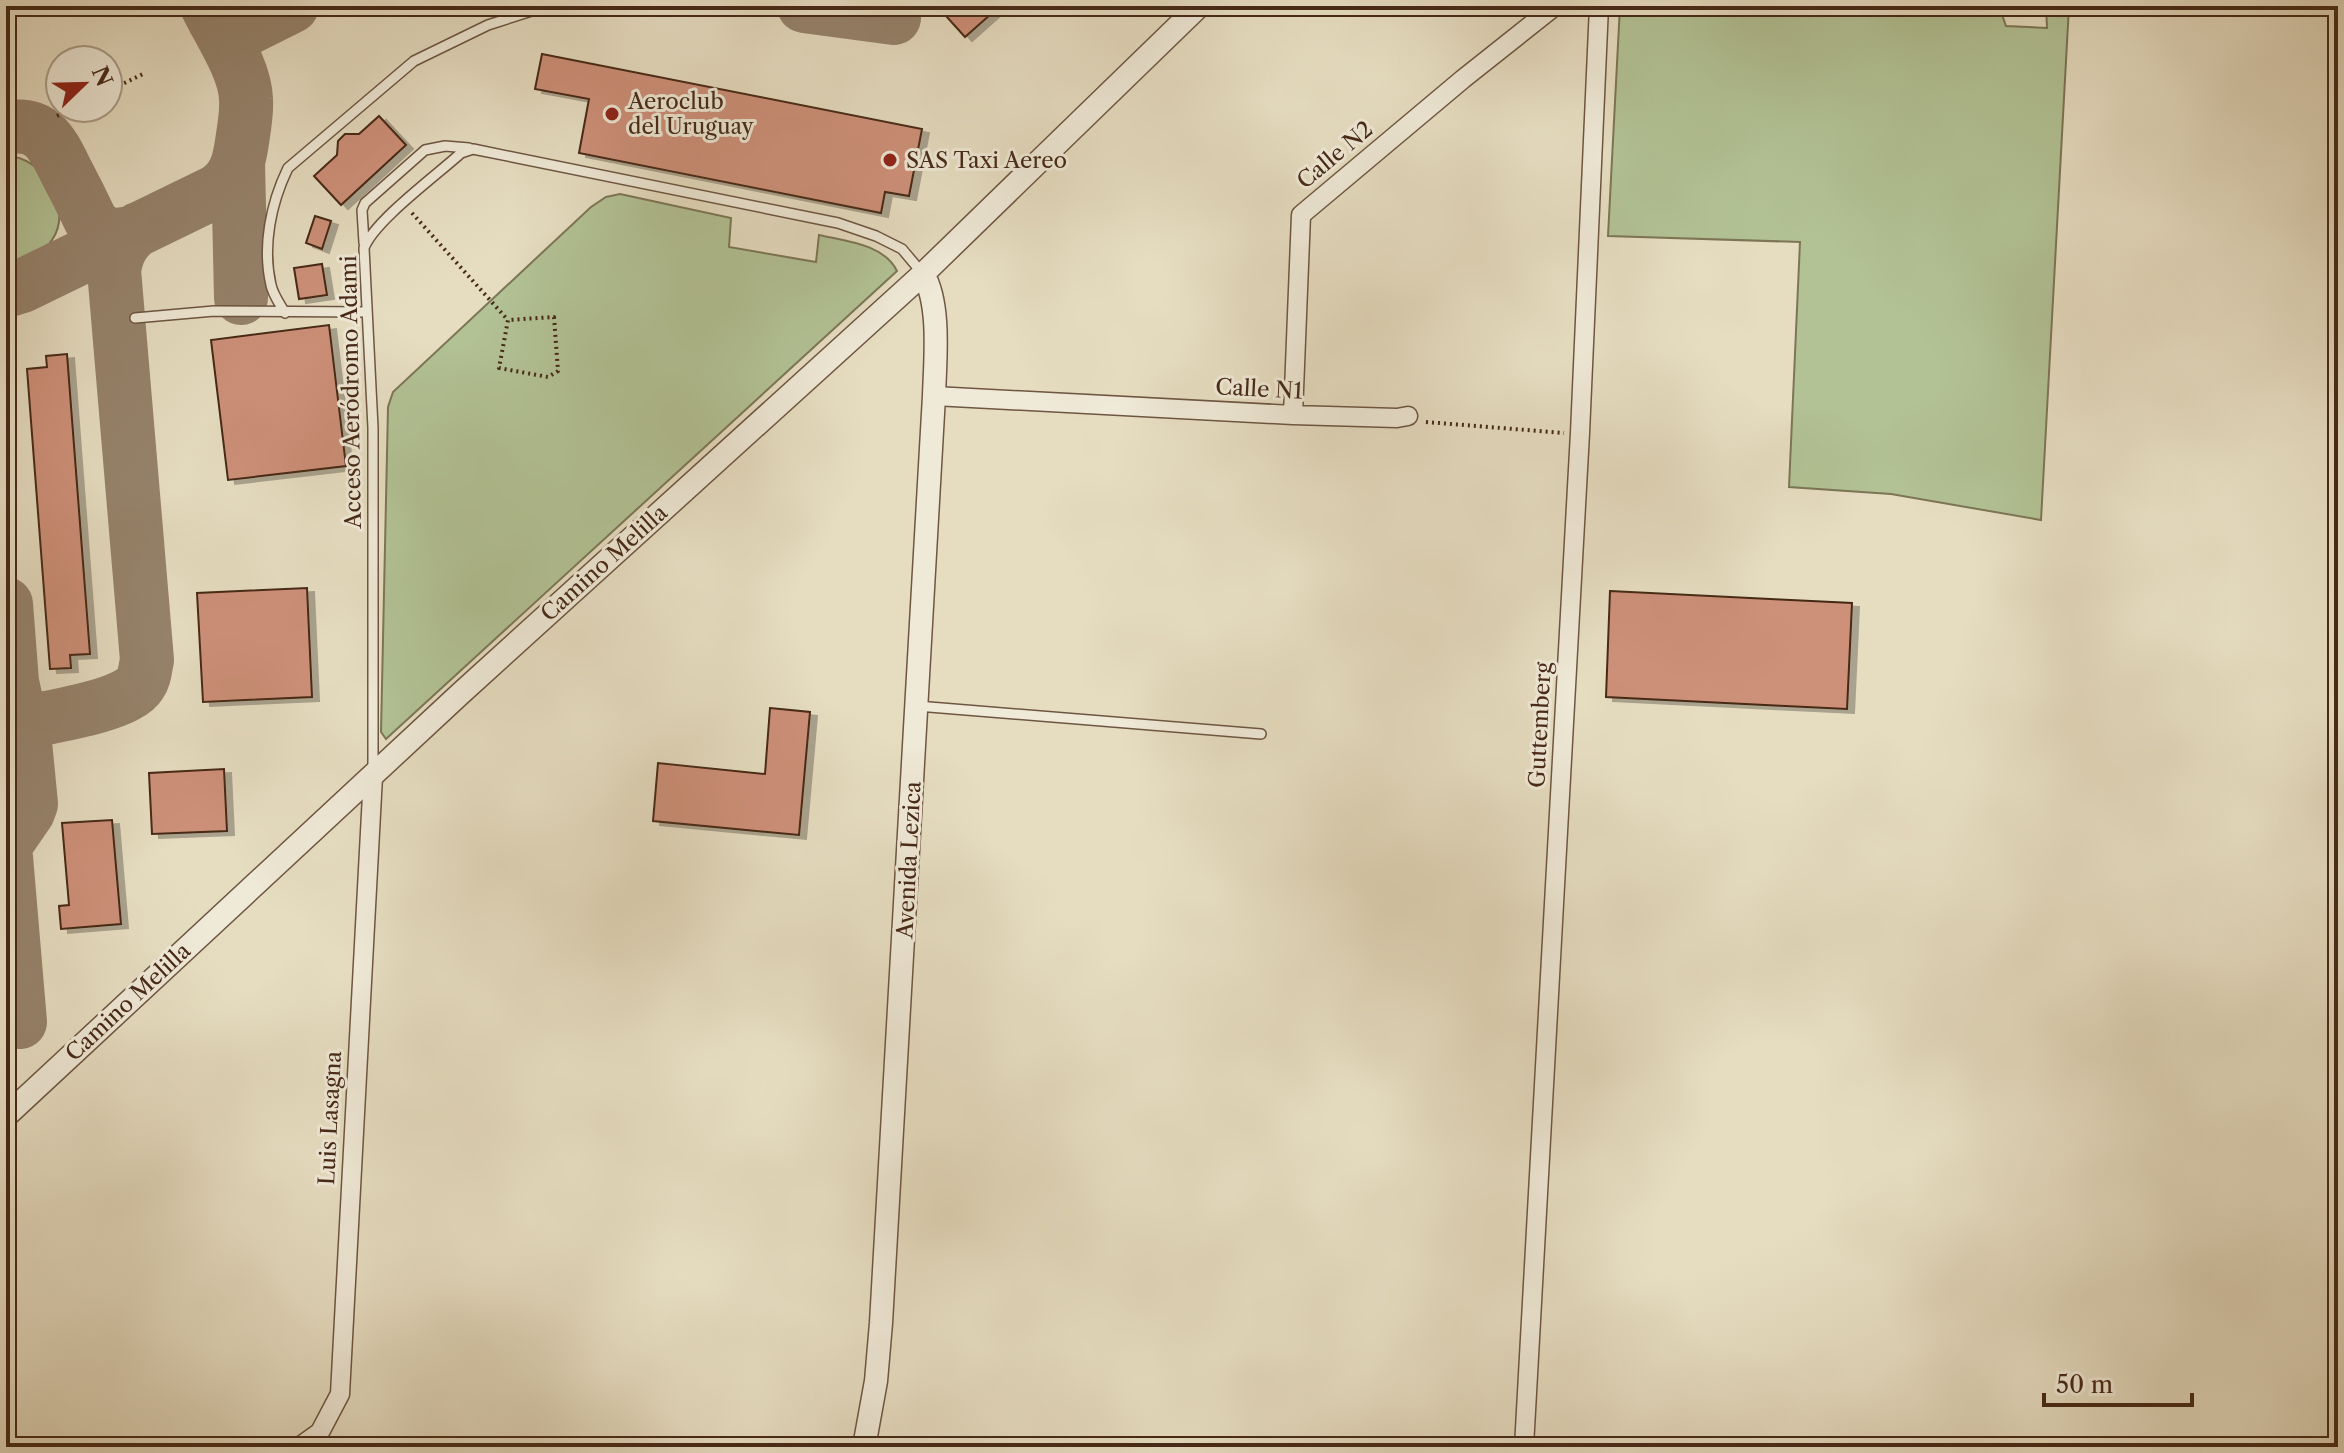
<svg xmlns="http://www.w3.org/2000/svg" width="2344" height="1453" font-family="'Libre Caslon Text',serif">
  <defs>
    <filter id="shadow"><feDropShadow dx="7" dy="4" stdDeviation="0" flood-color="#0004"/></filter>
  </defs>
  <rect width="100%" height="100%" fill="#e6ddc1"/>
  <filter id="stains"><feTurbulence type="fractalNoise" baseFrequency=".0025" numOctaves="4"/><feColorMatrix values="0 0 0 0 .2 0 0 0 0 .09 0 0 0 0 .02 0 0 0 .5 -.17"/></filter>
  <radialGradient id="worn" r=".72"><stop offset=".6" stop-color="#630" stop-opacity="0"/><stop offset="1" stop-color="#630" stop-opacity=".3"/></radialGradient>
  <path fill="#b2c295" stroke="#7c7656" stroke-width="2" d="M1620 6H1999L2006 26 2047 28 2046 6H2069L2041 520 1891 494 1789 487 1800 242 1608 236Z
    M6 156C44 156 74 208 52 240 43 254 24 260 10 266H6Z
    M620 194 731 218 729 247 816 262 819 235C845 241 884 244 897 271L386 739 381 732 388 407 393 392 591 207 606 197Z"/>
  <g fill="none" stroke-linecap="round" stroke-linejoin="round">
    <path stroke="#96836c" stroke-width="54" d="M804 6 894 18
      M214 20 223 30 232 33 242 31 292 6
      M6 128C43 120 53 145 67 173 75 188 83 204 90 219 101 236 115 237 133 232
      M238 163 241 298
      M6 291 22 286 217 191C235 179 239 163 242 142 244 128 247 113 246 99 245 69 220 33 207 6
      M6 604 12 682 25 742 31 804 28 812 6 844
      M6 729 21 723C47 717 127 706 140 684 145 677 145 669 147 660L114 270C117 252 123 240 138 229
      M6 857 20 1022"/>
  </g>
  <path fill="#cd9079" stroke="#462917" stroke-width="2" filter="url(#shadow)" d="M937 6H1000L965 37Z
    M542 54 922 129 909 196 885 192 881 213 579 153 589 99 535 89Z
    M379 116 406 145 341 205 314 176 337 155 338 141 345 134H359Z
    M315 216 331 221 322 249 306 243Z
    M322 264 327 295 299 299 294 268Z
    M329 325 346 466 228 480 211 340Z
    M67 354 90 654 70 655 71 668 50 669 27 369 47 367 46 356Z
    M307 588 312 697 203 702 197 593Z
    M1610 591 1852 603 1847 709 1606 697Z
    M770 708 810 712 799 835 653 821 658 763 765 774Z
    M224 769 227 831 152 834 149 773Z
    M112 820 121 924 61 929 59 906 69 905 62 823Z"/>
  <g fill="none" stroke-linecap="round" stroke-linejoin="round">
    <defs>
      <path id="service" d="M364 243 362 210 365 203 425 150 445 146 469 148
        M285 313C280 304 273 295 271 285 262 246 271 203 288 168L414 61 488 25 547 6
        M135 318 214 311 367 312
        M917 706 1261 734
        M373 772V428L364 248C374 221 437 175 461 153L473 149 838 223 876 236 902 249 923 274"/>
      <path id="minor" d="M934 396 1293 415 1397 418 1408 416
        M1293 415 1301 215 1463 79 1555 6
        M299 1447 320 1432 340 1394 373 776
        M1524 1447 1580 433 1599 6"/>
      <path id="tertiary" d="M6 1116 460 694 923 274 1199 6
        M864 1447 876 1381 881 1323 934 396C935 361 941 304 923 274"/>
    </defs>
    <use href="#service" stroke="#6e5642" stroke-width="12"/>
    <use href="#minor" stroke="#6e5642" stroke-width="21"/>
    <use href="#tertiary" stroke="#6e5642" stroke-width="25"/>
    <path stroke="#462917" stroke-width="4" stroke-dasharray="2 4" stroke-linecap="butt" d="M108 91 143 74
      M57 116 73 108
      M412 213 507 319
      M554 317 558 371 548 377 499 368 508 320Z
      M1426 422 1564 433"/>
    <use href="#service" stroke="#efe9d7" stroke-width="9"/>
    <use href="#minor" stroke="#efe9d7" stroke-width="18"/>
    <use href="#tertiary" stroke="#efe9d7" stroke-width="22"/>
  </g>
  <g fill="#8f2418" stroke="#efe9d7" stroke-width="3">
    <circle cx="612" cy="114" r="8"/>
    <circle cx="890" cy="160" r="8"/>
  </g>
  <g text-anchor="middle" dominant-baseline="central" stroke-width="6" stroke-linejoin="round" paint-order="stroke">
    <g font-size="22" fill="#462917" stroke="#efe9d7" text-anchor="start">
      <text x="628" y="101">Aeroclub<tspan x="628" dy="25">del Uruguay</tspan></text>
      <text x="906" y="160">SAS Taxi Aereo</text>
    </g>
    <g font-size="22" fill="#462917" stroke="#efe9d7">
      <text transform="translate(1335 155) rotate(-40)">Calle N2</text>
      <text transform="translate(1259 389) rotate(3)">Calle N1</text>
      <text transform="translate(351 392) rotate(-91)">Acceso Aeródromo Adami</text>
      <text transform="translate(604 563) rotate(-42)">Camino Melilla</text>
      <text transform="translate(1540 725) rotate(-87)">Guttemberg</text>
      <text transform="translate(909 860) rotate(-87)">Avenida Lezica</text>
      <text transform="translate(128 1002) rotate(-43)">Camino Melilla</text>
      <text transform="translate(330 1118) rotate(-87)">Luis Lasagna</text>
    </g>
  </g>
  <rect width="2344" height="1453" fill="none" stroke="#e6ddc1" stroke-width="32"/>
  <rect x="8" y="8" width="2328" height="1437" fill="none" stroke="#462917" stroke-width="4"/>
  <rect x="16" y="16" width="2312" height="1421" fill="none" stroke="#462917" stroke-width="2"/>
  <g transform="translate(84 84) rotate(67)"><circle r="38" fill="#efe9d7" stroke="#ab9c8a" stroke-width="2"/>
  <path d="M0-6L14 30L0 20L-14 30Z" fill="#8f2418"/>
  <text y="-12" font-size="22" font-weight="bold" text-anchor="middle" fill="#462917">N</text>
  </g>
  <path d="M2044 1393v12h148v-12" fill="none" stroke="#462917" stroke-width="4"/>
  <text x="2056" y="1393" font-size="24" fill="#462917" stroke="#efe9d7" stroke-width="6" paint-order="stroke">50 m</text>
  <rect width="100%" height="100%" filter="url(#stains)"/>
  <rect width="100%" height="100%" fill="url(#worn)"/>
</svg>
